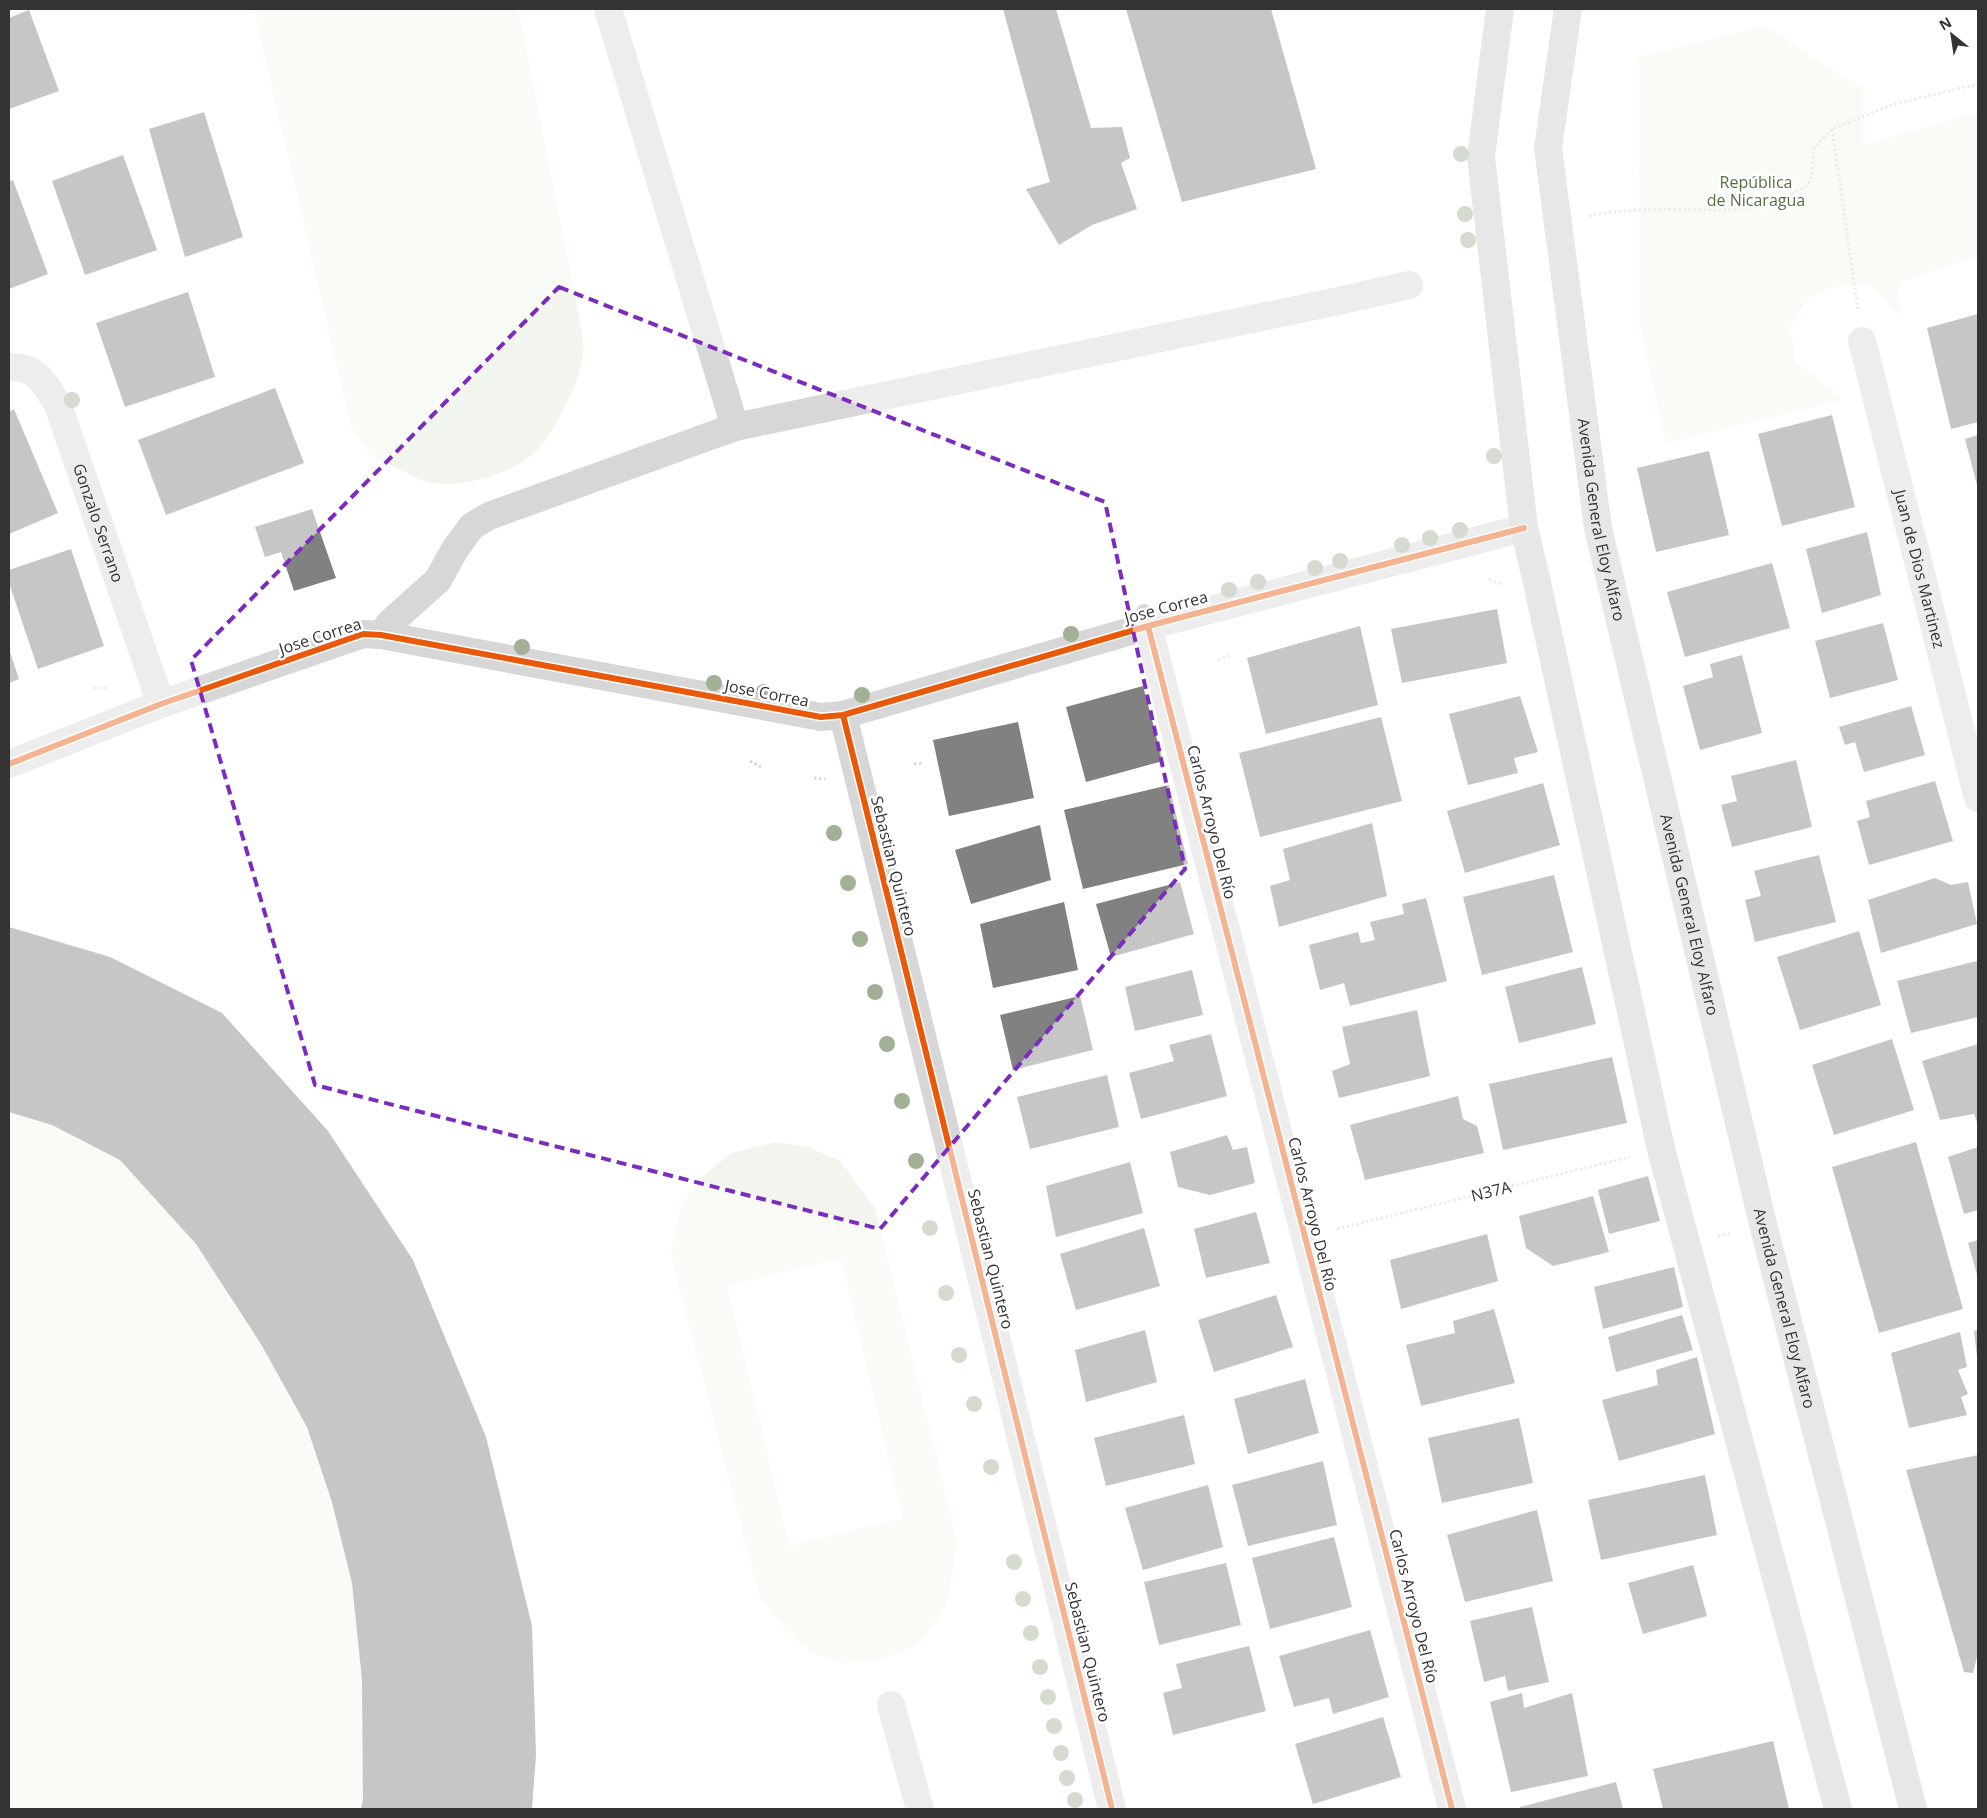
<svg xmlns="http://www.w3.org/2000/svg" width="1987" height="1818" font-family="'Open Sans',sans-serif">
  <rect width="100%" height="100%" fill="#fff"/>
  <path fill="#f1f5ed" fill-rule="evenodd" d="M254 9H518L582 332C583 340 584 347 583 355 581 379 554 433 537 450 512 475 466 487 431 483 422 482 412 475 403 471 391 465 381 462 370 453 363 446 357 433 351 425Z
    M1765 26 1839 75 1863 87V145L1978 112V256L1898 283 1901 318 1870 284 1831 287 1807 299 1790 328 1796 362 1842 400 1666 443 1640 324 1639 57Z
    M9 927 110 957 222 1013 328 1131 413 1260 486 1437 532 1626 536 1755 532 1809H9Z
    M775 1142 808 1147 840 1161 875 1208 957 1542 946 1606 931 1628 913 1647 881 1660 845 1663 815 1654 795 1639 760 1598 671 1254 681 1204 708 1172 731 1153ZM841 1258 903 1518 789 1546 727 1286Z"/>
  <path fill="#818181" d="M1003 9H1056L1091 128 1122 127 1130 158 1121 163 1137 209 1092 225 1059 245 1026 189 1050 182Z
    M1126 9H1271L1316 169 1182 202Z
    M29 10 59 91 9 109V18Z
    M204 112 243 237 185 257 149 129Z
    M123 155 157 250 85 275 52 181Z
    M13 180 48 274 9 289V182Z
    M188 292 215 377 125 407 96 323Z
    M1978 314V422L1951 429 1927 328Z
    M275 388 304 463 166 515 138 440Z
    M14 409 58 513 9 534V412Z
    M1832 415 1855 507 1782 526 1758 434Z
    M1978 435V489L1965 439Z
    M1709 451 1729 535 1656 552 1637 468Z
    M312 509 336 578 294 591 281 552 265 557 255 527Z
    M1867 532 1881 595 1822 613 1806 549Z
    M71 549 104 646 38 669 9 583V570Z
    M1772 563 1790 628 1685 657 1667 592Z
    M1497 609 1507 663 1402 683 1391 629Z
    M1883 623 1898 680 1830 698 1815 641Z
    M1360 626 1378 705 1266 734 1247 658Z
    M9 649 19 679 9 683Z
    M1742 655 1762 733 1700 750 1683 686 1713 677 1710 664Z
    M1143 686 1163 761 1086 782 1066 707Z
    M1520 696 1538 752 1514 758 1518 773 1468 785 1449 714Z
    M1911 706 1925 755 1864 772 1855 742 1845 745 1839 727Z
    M1381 717 1402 801 1260 837 1239 753Z
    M1018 722 1034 798 949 816 933 740Z
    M1796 760 1812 827 1732 847 1721 805 1737 801 1731 776Z
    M1935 781 1953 841 1869 865 1857 821 1870 817 1866 801Z
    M1543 783 1560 845 1465 873 1447 811Z
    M1169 785 1188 864 1083 889 1064 810Z
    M1372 823 1387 896 1279 927 1270 886 1290 880 1283 849Z
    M1040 825 1051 880 971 904 955 850Z
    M1819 855 1836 922 1755 942 1745 900 1761 896 1754 871Z
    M1554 875 1573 952 1482 975 1463 897Z
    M1935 878 1951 885 1968 882 1977 924 1881 953 1868 900Z
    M1180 882 1194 934 1111 957 1096 904Z
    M1426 898 1447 981 1350 1006 1344 983 1320 990 1309 945 1358 932 1361 943 1375 940 1370 922 1404 914 1402 904Z
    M1064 902 1078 970 993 988 980 924Z
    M9 927 110 957 222 1013 328 1131 413 1260 486 1437 532 1626 536 1755 532 1809H361L363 1799 362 1680 352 1583 332 1502 307 1427 261 1344 196 1244 120 1160 52 1125 9 1112Z
    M1859 931 1881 1005 1800 1030 1777 957Z
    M1977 961 1978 1017 1911 1033 1897 981Z
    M1582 967 1596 1024 1519 1043 1505 987Z
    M1192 970 1203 1015 1135 1031 1125 987Z
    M1080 996 1093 1050 1013 1070 1000 1015Z
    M1417 1010 1430 1076 1339 1098 1332 1071 1350 1064 1342 1027Z
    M1211 1034 1227 1096 1141 1119 1129 1073 1174 1061 1169 1045Z
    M1892 1039 1914 1110 1834 1135 1812 1065Z
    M1978 1044V1125L1974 1114 1940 1120 1922 1061Z
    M1612 1057 1627 1123 1503 1150 1489 1084Z
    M1107 1075 1119 1127 1030 1149 1017 1097Z
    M1458 1096 1463 1119 1477 1126 1484 1153 1365 1180 1350 1125Z
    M1227 1135 1233 1150 1247 1147 1255 1183 1210 1195 1178 1187 1170 1152Z
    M1916 1142 1963 1309 1879 1333 1832 1167Z
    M1978 1147V1210L1964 1214 1948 1157Z
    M1130 1162 1143 1213 1056 1237 1046 1186Z
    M1648 1176 1660 1221 1609 1234 1598 1190Z
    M1593 1196 1609 1252 1553 1266 1526 1248 1519 1216Z
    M1256 1212 1270 1263 1206 1278 1194 1229Z
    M1144 1228 1160 1286 1076 1310 1060 1254Z
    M1487 1234 1498 1281 1401 1309 1390 1260Z
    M1978 1240V1278L1968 1243Z
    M1674 1267 1683 1307 1603 1329 1594 1287Z
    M1276 1295 1293 1347 1214 1372 1198 1320Z
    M1494 1309 1515 1383 1421 1406 1406 1345 1455 1333 1453 1321Z
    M1682 1315 1693 1350 1616 1372 1608 1337Z
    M1145 1330 1157 1382 1086 1402 1075 1350Z
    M1978 1330V1357H1977L1974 1331Z
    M1960 1332 1967 1367 1958 1370 1968 1394 1961 1397 1967 1415 1909 1428 1891 1353Z
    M1697 1357 1715 1434 1619 1461 1602 1400 1658 1385 1656 1370Z
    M1305 1379 1319 1433 1248 1454 1234 1399Z
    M1184 1415 1195 1464 1106 1486 1094 1438Z
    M1519 1418 1533 1483 1442 1503 1428 1438Z
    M1978 1455V1653L1973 1673 1964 1672 1906 1470Z
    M1323 1461 1337 1525 1248 1546 1232 1485Z
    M1705 1475 1717 1535 1601 1560 1588 1500Z
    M1208 1485 1223 1547 1143 1570 1125 1508Z
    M1537 1510 1553 1581 1465 1602 1447 1535Z
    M1334 1537 1352 1607 1270 1629 1252 1558Z
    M1226 1563 1241 1625 1159 1645 1144 1582Z
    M1693 1565 1707 1616 1643 1634 1628 1583Z
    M1532 1607 1549 1682 1508 1691 1505 1676 1484 1682 1470 1621Z
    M1370 1630 1389 1697 1333 1714 1329 1698 1294 1707 1279 1656Z
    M1249 1646 1266 1711 1173 1735 1163 1693 1182 1688 1176 1664Z
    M1522 1693 1524 1708 1572 1693 1588 1776 1511 1792 1490 1702Z
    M1383 1717 1401 1777 1313 1804 1295 1744Z
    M1773 1741 1789 1809H1663L1653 1769Z
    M1616 1782 1623 1809H1520V1807Z"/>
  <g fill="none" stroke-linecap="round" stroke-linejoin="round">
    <path stroke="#d6d6d6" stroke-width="3" stroke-dasharray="2.5 2.5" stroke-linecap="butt" d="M1832 129 1858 309
      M1589 216C1639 205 1690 212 1741 209 1754 208 1800 194 1808 184 1814 175 1813 161 1813 150L1832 129 1894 104 1978 84
      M1489 579 1503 585
      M1218 660 1231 655
      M93 688H108
      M750 761 761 767
      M914 764 922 763
      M814 778 825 779
      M1337 1229 1630 1157
      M1718 1236 1732 1233"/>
    <g stroke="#d7d7d7" stroke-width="28">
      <path d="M608 9 735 427"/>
      <path id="s1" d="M1862 341 1978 798"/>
      <path id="s2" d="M9 367C38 366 44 383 58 405L161 704"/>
      <path d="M1148 626 1452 1809"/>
      <path d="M381 635 390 623 438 580 455 549 472 526 489 516 735 427 1343 300 1409 285"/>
      <path d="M843 715 1112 1809"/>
      <path d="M9 764 161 704 363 634 381 635 821 717 843 715 1148 626 1524 528"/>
      <path d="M891 1705 920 1809"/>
    </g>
    <g stroke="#cacaca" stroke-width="28">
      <path d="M1500 9 1481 157 1524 528 1536 578 1661 1149 1838 1809"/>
      <path id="s3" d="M1568 9 1548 148 1598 528 1763 1224 1913 1809"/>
    </g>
    <defs>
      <path id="cycleway" d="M1148 626 1452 1809
        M843 715 1112 1809
        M9 764 161 704 363 634 381 635 821 717 843 715 1148 626 1524 528"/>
    </defs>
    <use href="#cycleway" stroke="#fff" stroke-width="9"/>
    <use href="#cycleway" stroke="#e8590c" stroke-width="6"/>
  </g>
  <g fill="#a2b095">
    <circle cx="1461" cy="154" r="8"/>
    <circle cx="1465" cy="214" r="8"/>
    <circle cx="1468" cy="240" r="8"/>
    <circle cx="72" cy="400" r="8"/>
    <circle cx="1494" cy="456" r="8"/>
    <circle cx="1460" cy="530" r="8"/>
    <circle cx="1430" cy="538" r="8"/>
    <circle cx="1402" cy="545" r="8"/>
    <circle cx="1340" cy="561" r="8"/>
    <circle cx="1315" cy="568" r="8"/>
    <circle cx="1258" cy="582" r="8"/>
    <circle cx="1229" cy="590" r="8"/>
    <circle cx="1144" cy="612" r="8"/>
    <circle cx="1071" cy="634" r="8"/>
    <circle cx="522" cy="647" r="8"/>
    <circle cx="714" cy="683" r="8"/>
    <circle cx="764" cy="692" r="8"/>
    <circle cx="862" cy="695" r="8"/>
    <circle cx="834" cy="833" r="8"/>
    <circle cx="848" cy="883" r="8"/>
    <circle cx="860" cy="939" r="8"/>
    <circle cx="875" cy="992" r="8"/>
    <circle cx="887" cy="1044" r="8"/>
    <circle cx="902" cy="1101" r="8"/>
    <circle cx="916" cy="1161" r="8"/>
    <circle cx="930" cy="1228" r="8"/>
    <circle cx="946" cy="1293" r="8"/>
    <circle cx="959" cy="1355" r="8"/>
    <circle cx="974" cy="1404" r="8"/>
    <circle cx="991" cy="1467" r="8"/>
    <circle cx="1014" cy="1562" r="8"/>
    <circle cx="1023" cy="1599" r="8"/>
    <circle cx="1031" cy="1633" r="8"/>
    <circle cx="1040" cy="1667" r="8"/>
    <circle cx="1048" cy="1697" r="8"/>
    <circle cx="1054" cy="1726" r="8"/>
    <circle cx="1061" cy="1753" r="8"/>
    <circle cx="1067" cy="1778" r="8"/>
    <circle cx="1075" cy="1800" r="8"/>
  </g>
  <path d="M0 0H1987V1818H0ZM559 287 1105 502 1185 869 880 1229 315 1085 191 660Z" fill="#fff" fill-opacity=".55" fill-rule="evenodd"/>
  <path fill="none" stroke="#7b2cbf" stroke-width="4" stroke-dasharray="10 6" stroke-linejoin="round" d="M559 287 1105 502 1185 869 880 1229 315 1085 191 660Z"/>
  <g text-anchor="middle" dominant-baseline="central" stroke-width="5" stroke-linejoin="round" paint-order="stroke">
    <g font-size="16" fill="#56703f" stroke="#fff">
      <text x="1756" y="182">República<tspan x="1756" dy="18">de Nicaragua</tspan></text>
    </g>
    <g font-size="16" fill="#333" stroke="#fff">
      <text stroke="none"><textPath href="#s3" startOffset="516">Avenida General Eloy Alfaro</textPath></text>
      <text stroke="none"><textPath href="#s2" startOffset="191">Gonzalo Serrano</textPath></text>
      <text stroke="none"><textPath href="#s1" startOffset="235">Juan de Dios Martinez</textPath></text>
      <text transform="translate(1166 607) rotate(-15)">Jose Correa</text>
      <text transform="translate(320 636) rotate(-18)">Jose Correa</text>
      <text transform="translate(767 693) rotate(11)">Jose Correa</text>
      <text transform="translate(1212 822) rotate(76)">Carlos Arroyo Del Río</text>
      <text transform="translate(894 866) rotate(76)">Sebastian Quintero</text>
      <text stroke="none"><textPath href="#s3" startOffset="921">Avenida General Eloy Alfaro</textPath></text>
      <text transform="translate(1491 1191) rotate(-14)">N37A</text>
      <text transform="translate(1313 1214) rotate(76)">Carlos Arroyo Del Río</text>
      <text transform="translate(991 1259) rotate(76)">Sebastian Quintero</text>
      <text stroke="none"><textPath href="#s3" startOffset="1326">Avenida General Eloy Alfaro</textPath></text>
      <text transform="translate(1414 1606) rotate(76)">Carlos Arroyo Del Río</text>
      <text transform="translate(1088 1652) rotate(76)">Sebastian Quintero</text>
    </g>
  </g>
  <rect width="1987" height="1818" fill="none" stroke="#333333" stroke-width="20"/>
  <g transform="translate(1952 35) rotate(330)" stroke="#ffffff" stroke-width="4" paint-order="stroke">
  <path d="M0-4L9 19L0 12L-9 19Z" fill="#333333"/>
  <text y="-8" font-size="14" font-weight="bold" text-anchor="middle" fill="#333333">N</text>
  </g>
</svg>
